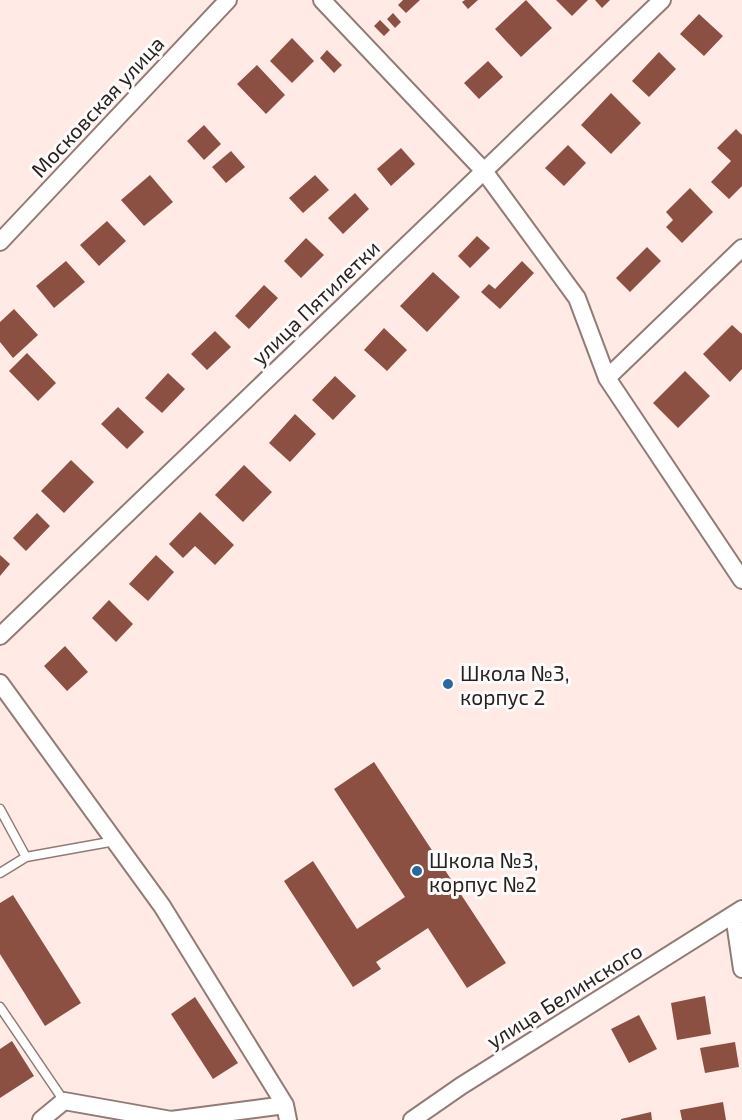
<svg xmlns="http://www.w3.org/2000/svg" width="742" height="1120" font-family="'Exo 2',sans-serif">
  <rect width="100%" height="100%" fill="#ffeae5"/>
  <path fill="#8c5043" d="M403 0H420L406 13 398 5Z
    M465 0H478L468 9 462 2Z
    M526 0 552 28 521 57 495 29Z
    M556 0H588L572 16Z
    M595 0H610L602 8Z
    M393 13 401 22 395 28 387 19Z
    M699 14 723 36 704 56 680 34Z
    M380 20 390 30 384 36 374 26Z
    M292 38 314 61 292 83 270 61Z
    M327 50 342 65 334 73 320 58Z
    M659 52 676 69 649 97 632 81Z
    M488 61 503 77 479 99 464 83Z
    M257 65 285 95 266 114 237 84Z
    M611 93 641 123 611 154 581 125Z
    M204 125 221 144 204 160 187 141Z
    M736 129 742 135V186L729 199 711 182 731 161 717 148Z
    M568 145 586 163 564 186 545 168Z
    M401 148 415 164 391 186 377 169Z
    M231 151 245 167 226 183 212 167Z
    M150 175 173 202 144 226 121 200Z
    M315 175 329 190 303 213 289 198Z
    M690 188 713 212 682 243 666 227 673 220 666 212Z
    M355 193 369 209 343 234 328 218Z
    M107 221 126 241 99 266 80 245Z
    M477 236 490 248 470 268 458 256Z
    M306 238 324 255 301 278 284 261Z
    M647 247 661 261 630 292 616 278Z
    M66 261 85 282 54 308 36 286Z
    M522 261 534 273 500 309 481 292 489 284 495 289Z
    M433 272 460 297 427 332 400 306Z
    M264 285 278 298 249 329 235 316Z
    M14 309 38 335 13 358 0 342V322Z
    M732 325 742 334V369L730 382 703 354Z
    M384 328 407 350 387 371 364 350Z
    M215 331 231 347 207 370 191 354Z
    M27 353 56 383 38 401 9 371Z
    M685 371 710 396 678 428 653 403Z
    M168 373 185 389 162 413 145 398Z
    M335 376 356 396 333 420 312 400Z
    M118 407 144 432 127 449 101 424Z
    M295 414 316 434 290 462 269 443Z
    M71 460 94 482 64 513 41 491Z
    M244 465 272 492 243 522 215 495Z
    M200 512 234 545 215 565 195 546 183 558 169 544Z
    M37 513 50 526 26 551 13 538Z
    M0 555 10 564 0 576Z
    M156 555 174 572 148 601 129 584Z
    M109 600 133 624 116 642 92 618Z
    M65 646 88 672 67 691 44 666Z
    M374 762 506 963 467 988 428 928 376 962 381 969 353 987 284 881 313 861 357 929 405 897 334 789Z
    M13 895 81 1003 45 1026 0 954V903Z
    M705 996 711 1034 677 1040 671 1003Z
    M195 997 238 1063 213 1079 171 1014Z
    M639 1015 657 1049 629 1063 611 1029Z
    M12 1041 34 1076 0 1098V1049Z
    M735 1042 739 1067 705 1073 700 1048Z
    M723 1102 726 1120H682L680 1110Z
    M651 1112 652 1120H621V1119Z"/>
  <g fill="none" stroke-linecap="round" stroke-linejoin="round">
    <defs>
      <path id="lane" d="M0 809 26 857
        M0 873 26 857 115 841
        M0 1007 64 1101"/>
      <path id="street" d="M322 0 484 171 577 298 607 378 742 580
        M0 242 228 0
        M607 378 742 248
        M0 636 662 0
        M0 683 162 906 285 1105 288 1120
        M742 914 734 915 742 969
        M41 1120 64 1101 171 1120 285 1105
        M412 1120 461 1086 742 909"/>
    </defs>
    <use href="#lane" stroke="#927b76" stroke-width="11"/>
    <use href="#street" stroke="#927b76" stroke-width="20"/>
    <use href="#lane" stroke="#fff" stroke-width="8"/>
    <use href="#street" stroke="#fff" stroke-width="16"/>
  </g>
  <g fill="#276a9f" stroke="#fcfcfc" stroke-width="2">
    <circle cx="448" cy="684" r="6"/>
    <circle cx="417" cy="871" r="6"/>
  </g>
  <g text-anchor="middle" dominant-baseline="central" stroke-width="6" stroke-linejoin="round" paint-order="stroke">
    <g font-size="21" fill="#291f1d" stroke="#fcfcfc">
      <text transform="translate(97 106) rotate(-47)">Московская улица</text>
      <text transform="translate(315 302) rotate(-44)">улица Пятилетки</text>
      <text transform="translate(564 995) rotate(-32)">улица Белинского</text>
    </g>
    <g font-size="21" fill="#291f1d" stroke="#fcfcfc" text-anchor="start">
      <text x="460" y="672">Школа №3,<tspan x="460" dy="24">корпус 2</tspan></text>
      <text x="429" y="859">Школа №3,<tspan x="429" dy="24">корпус №2</tspan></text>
    </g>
  </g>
</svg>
